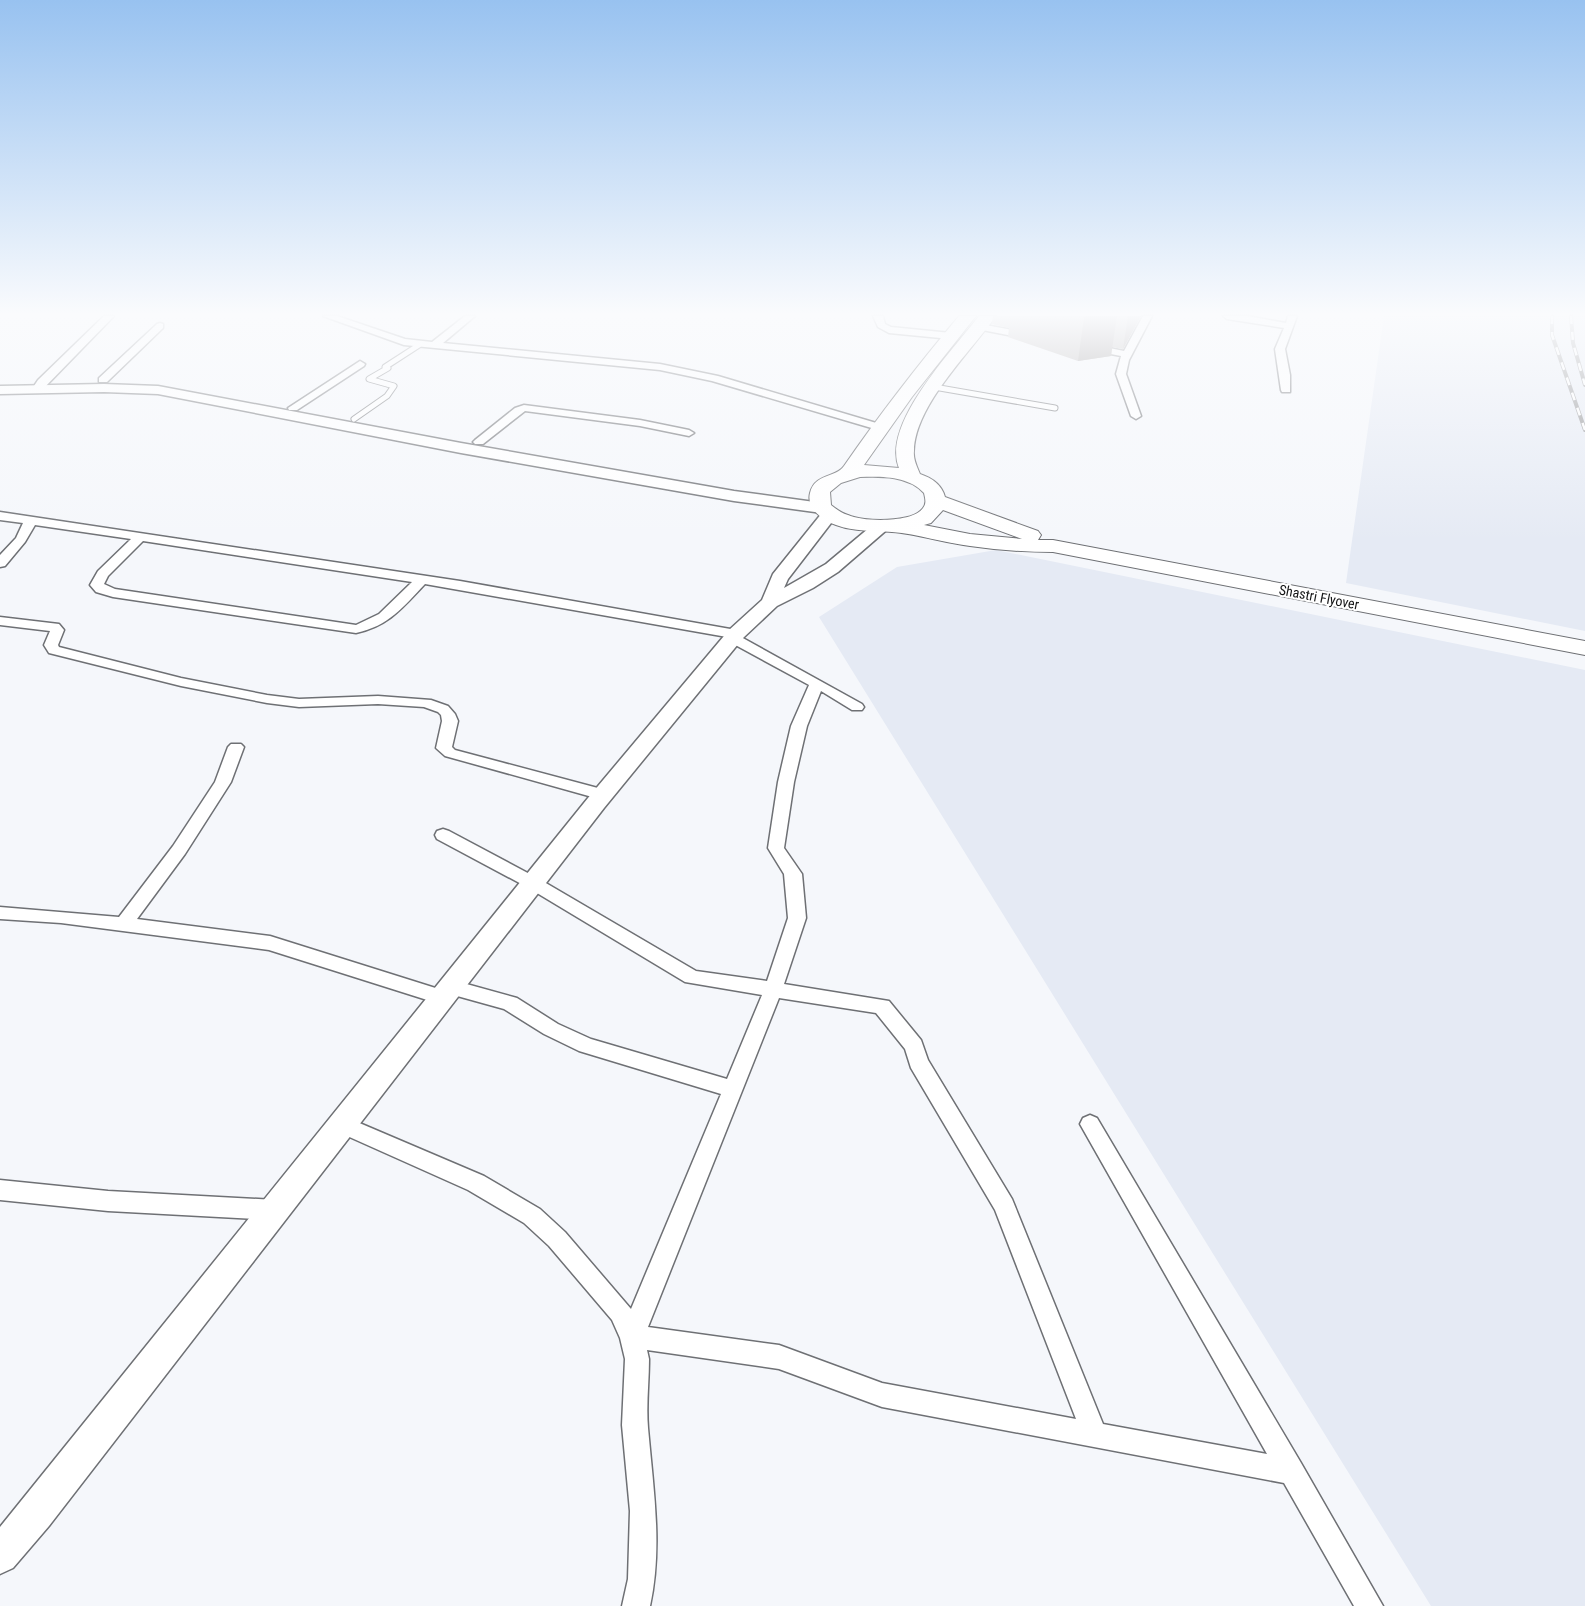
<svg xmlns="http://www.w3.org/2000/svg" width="1585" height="1606" font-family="'Roboto Condensed',sans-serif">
  <rect width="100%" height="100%" fill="#f5f7fb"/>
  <path fill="#e5eaf4" d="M1384 316H1585V631L1346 583Z
    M996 550 1585 670V1606H1431L819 617 897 567Z"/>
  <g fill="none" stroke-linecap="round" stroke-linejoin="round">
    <defs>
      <path id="lane" d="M934 387 1055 408
        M354 419 387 396 394 386 369 379 388 368 385 367 419 345"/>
      <path id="street" d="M104 316H114L41 391H33L32 389 38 380Z
        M323 316H337L405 339 432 342 465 316H475L443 343 660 364 718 376 883 425 884 427 883 429H875L712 381 660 370 404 345Z
        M873 316H883L885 324 891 327 951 333 956 336 951 339 889 333 878 327Z
        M1143 316H1152L1129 360 1126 374 1141 416 1136 419 1131 416 1116 374 1121 356 1090 350 1085 347 1090 344 1124 351Z
        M1223 316H1247L1286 323 1288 316H1297L1285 349 1290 375V392H1282L1281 390 1275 349 1284 328 1227 319Z
        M160 323 163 324V328L107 382H99V378L157 324Z
        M980 324 1029 333 1034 336 1029 339 977 329 975 327Z
        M360 361 365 364 364 366 297 410H289L288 408Z
        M524 405 640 420 689 430 694 433 689 436 640 426 525 411 483 444H475L473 442 475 440 515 408Z
        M0 512 460 581 736 630 741 631 743 634 741 637 862 704 864 707 862 710H852L821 691 807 726 794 782 784 848 802 874 806 918 784 984 889 1001 921 1040 928 1060 1012 1199 1103 1424 1267 1454 1080 1124 1083 1118 1090 1115 1097 1118 1301 1463 1383 1606H1354L1284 1483 882 1407 779 1369 647 1350 649 1359C649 1382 646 1405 648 1428 653 1487 663 1547 650 1606H622L628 1579 630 1511 622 1425 625 1359 620 1338 612 1320 549 1246 524 1223 468 1190 336 1131 333 1125 336 1119 343 1116 350 1119 484 1176 540 1209 565 1232 631 1309 721 1094 579 1051 544 1034 504 1009 450 994 453 998 450 1003 443 1005 269 950 61 923 0 919V907L119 917 173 846 215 782 228 747 231 744H241L244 747 231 782 185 854 137 919 270 936 445 991 443 987 445 982 452 980 517 998 558 1024 591 1039 727 1079 762 995 685 982 527 887 437 839 435 835 437 831 443 829 449 831 539 879 696 971 767 981 788 918 784 874 768 848 778 782 791 726 809 685 728 641 727 637 425 584C403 607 389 626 356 633L113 597 96 592 90 585 98 571 131 539 35 525 25 542 5 566 0 567V555L16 538 23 523 0 520ZM143 541 412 582 379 614 356 625 115 589 104 584 108 576ZM779 998 876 1013 905 1049 911 1068 995 1210 1076 1419 882 1383 779 1345 648 1327Z
        M0 617 59 624 64 630 58 645 59 647 181 678 267 695 299 699 378 696 431 700 448 706 455 714 458 721 452 747 455 750 609 791 611 795 609 799 603 800 445 756 436 748 442 721 441 715 438 712 424 707 378 704 299 707 267 703 181 686 49 653 44 645 50 631 0 625Z
        M0 1180 108 1191 275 1200 283 1203 286 1210 283 1217 275 1220 108 1211 0 1200Z"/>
      <path id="secondary" d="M104 384 158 386 461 443 734 491 829 504 831 509 836 510 838 514 788 579 784 588 826 564 875 523H887L890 527 838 572 813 588 777 606 743 638 604 808 49 1526 13 1568 0 1574V1527L588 798 729 630 762 600 773 574 822 513 734 501 461 453 158 394 104 392 0 394V386Z"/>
      <path id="highway" d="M959 316H976L912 397 864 465 899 468C881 424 953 350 979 316H996C970 353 915 405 914 451 913 459 917 467 920 474 932 478 942 485 945 497L1038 531 1041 535 1038 540H1053L1585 641V655L1053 552C1025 552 997 550 970 546 944 543 918 534 892 532 873 530 854 532 836 525 823 521 806 508 810 493 815 473 836 478 844 466 880 414 918 365 959 316ZM860 477C881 476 909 476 924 493 925 498 927 503 923 508 913 523 863 522 848 515 841 513 836 509 831 505L830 492 841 483ZM943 510 1022 539 970 534 924 525 931 523Z"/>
    </defs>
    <use href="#lane" stroke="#6e7074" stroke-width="7"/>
    <use href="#street" stroke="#6e7074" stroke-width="3"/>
    <use href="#secondary" stroke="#6e7074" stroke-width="3"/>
    <use href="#highway" stroke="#6e7074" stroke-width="2"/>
    <use href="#lane" stroke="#fff" stroke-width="5"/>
    <use href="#street" fill="#fff" fill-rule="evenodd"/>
    <use href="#secondary" fill="#fff" fill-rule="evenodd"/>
    <use href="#highway" fill="#fff" fill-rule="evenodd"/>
    <defs>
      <path id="rail" d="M1552 316V335L1585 430
        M1571 316 1573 343 1585 385"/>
    </defs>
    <use href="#rail" stroke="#8c8d90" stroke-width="4"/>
    <use href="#rail" stroke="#fff" stroke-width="2.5" stroke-dasharray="8" stroke-linecap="butt"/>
  </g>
  <path fill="#ada9a8" d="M993 316H1141L1123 349 1112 347 1111 356 1078 361 1008 337 1009 328 992 324Z"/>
  <path fill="#8d8988" d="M1090 316H1117L1111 356 1078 361 1084 317Z
    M1128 316H1141L1123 349Z"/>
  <linearGradient id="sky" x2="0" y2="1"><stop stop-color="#98c2f0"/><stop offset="0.58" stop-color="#fafbfd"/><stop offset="1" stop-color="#fafbfd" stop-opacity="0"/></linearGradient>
  <rect width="1585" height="541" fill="url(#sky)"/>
  <g text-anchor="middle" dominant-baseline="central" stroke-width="4" stroke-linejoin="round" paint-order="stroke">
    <g font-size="14" fill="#141516" stroke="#fff">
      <text transform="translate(1319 597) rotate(11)">Shastri Flyover</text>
    </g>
  </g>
</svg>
